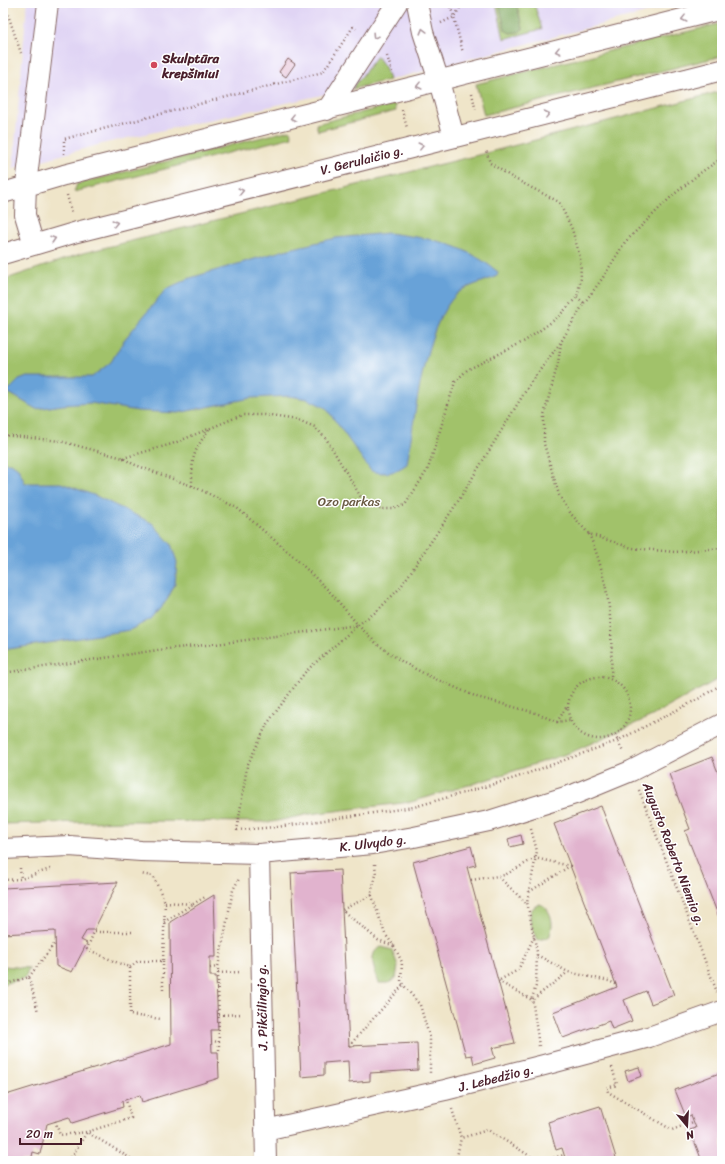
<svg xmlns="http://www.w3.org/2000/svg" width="725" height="1164" font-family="Sriracha,sans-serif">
  <rect width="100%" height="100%" fill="#fff"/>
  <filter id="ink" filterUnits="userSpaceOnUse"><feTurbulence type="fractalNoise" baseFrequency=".025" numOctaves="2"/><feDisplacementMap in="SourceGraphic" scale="8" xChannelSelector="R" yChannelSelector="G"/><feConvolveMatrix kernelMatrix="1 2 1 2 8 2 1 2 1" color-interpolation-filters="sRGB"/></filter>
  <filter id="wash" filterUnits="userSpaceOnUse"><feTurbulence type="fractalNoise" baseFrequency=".012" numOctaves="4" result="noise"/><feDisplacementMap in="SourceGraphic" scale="16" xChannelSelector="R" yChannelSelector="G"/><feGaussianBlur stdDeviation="0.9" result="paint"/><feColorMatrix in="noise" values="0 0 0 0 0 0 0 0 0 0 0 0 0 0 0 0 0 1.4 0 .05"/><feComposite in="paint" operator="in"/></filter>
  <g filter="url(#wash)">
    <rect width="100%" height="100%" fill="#efe5c9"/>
    <path fill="#e0d4f4" d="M27 3H683L389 80 105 143 13 168Z"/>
    <path fill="#a1c26b" stroke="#76704b" d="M496 3H499L505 30 523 29 516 3H534L542 29 504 39Z
      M722 23V56L484 115 476 84Z
      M377 56 385 67 389 80 352 89Z
      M722 91V677L652 716 572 752 489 779 411 802 310 814 272 822 129 821 3 824V280L83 253 482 154Z
      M395 104 396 111 318 131 316 124Z
      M290 130 292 137 74 192 77 184Z
      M540 904C552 909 555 926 549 937L539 940 536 938C531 925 524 909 540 904Z
      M382 947 392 950 398 966 396 978 389 983H379C375 973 366 951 382 947Z
      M3 966 29 968 25 978 3 984Z"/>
    <path fill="#80a85f" stroke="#656445" d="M499 3H516L523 29 519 32 510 33 505 30Z"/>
    <path fill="#68a2d8" stroke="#596082" d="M388 233C433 239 461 242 498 272L497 276C487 281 466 286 458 293 423 324 415 419 407 464 394 473 387 475 371 471L326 408 308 399 289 396 251 398 178 413 138 411 91 403 63 405 36 409 9 393 3 392V388L10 389 19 380 27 377H92L111 362 124 340 166 289 190 278 285 250 336 238Z
      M3 463H11L18 468 25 483H61L96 496 152 523 171 544 177 562 175 584 167 600 151 619 130 630 3 650Z"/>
    <g id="blocks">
      <path fill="#e1b3ce" d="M288 59 295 64 286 77 279 72Z
        M712 757 722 783V925L685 831 690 829 669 774Z
        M601 806 674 995 651 1004 646 991 624 1000 632 1021 612 1029 609 1021 563 1038 553 1012 617 987 554 824Z
        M521 835 523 844 510 847 508 839Z
        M471 846 476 865 467 867 515 1043 492 1048 495 1058 474 1064 472 1055 466 1056 413 862Z
        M340 870 349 1046 417 1043 418 1070 370 1073V1081L349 1083 348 1061 324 1063V1075L301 1077 291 873Z
        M118 882 94 930H87L81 940 87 943 72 972 56 966 55 931 3 934V888Z
        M214 895 216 957H210V976H216L218 1030H211L212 1052H218L219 1078 142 1102 140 1095 122 1101 123 1107 72 1123 69 1117 47 1124 40 1154 33 1152 31 1161H3V1108L6 1095 171 1044 170 922Z
        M639 1067 642 1076 628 1081 625 1071Z
        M722 1072V1161H702L690 1130 696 1128 691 1115 686 1117 675 1090Z
        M600 1106 617 1161H566L562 1148 556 1150 548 1122Z"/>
    </g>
  </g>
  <g filter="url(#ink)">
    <use href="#blocks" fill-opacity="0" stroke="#846462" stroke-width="1"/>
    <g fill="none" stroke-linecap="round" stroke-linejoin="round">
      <defs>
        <path id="minor" d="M417 3 423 32 439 81 454 137
          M327 110 397 3
          M3 193 64 175 722 9
          M34 245 25 215 26 185 48 3
          M3 254 77 232 722 70
          M3 849 69 846 141 851 259 854 373 844 414 837 489 821 575 794 631 771 722 724
          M259 854 266 1161
          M265 1130 445 1090 544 1065 649 1037 722 1011"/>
      </defs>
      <use href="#minor" stroke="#846462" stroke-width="22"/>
      <path stroke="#846462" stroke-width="2.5" stroke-dasharray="1 3" stroke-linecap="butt" d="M4 3 21 53
        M449 3 454 17 463 53
        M441 23 454 17 463 3
        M387 56 392 72
        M472 93 476 112
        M402 110 407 128
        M64 154V139L323 72 353 27 356 29
        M67 195 72 214
        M584 303 602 279 625 242 672 196 700 173 722 158
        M561 343 558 363 544 415V444L559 495 571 514 589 534 632 548 675 552 722 548
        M3 435 60 441 123 458 133 464 197 488 237 508 293 556 332 594 358 625 377 611 400 588 457 503 531 382 561 342 584 303 577 297
        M123 458 172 444 242 415H264L298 420 315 427 327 440 362 499 378 509H393L405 505 428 469 455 382 467 370 525 341 557 318 577 297 581 278 580 257 572 229 559 202 513 178 490 163 486 150
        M192 486C192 457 192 454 209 429
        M589 534C610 583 613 626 611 678
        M358 625 377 644 404 663 429 676 477 697 536 713 557 722 570 720
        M3 673 158 650 224 643 357 625
        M568 708a31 31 0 1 1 62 0a31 31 0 1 1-62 0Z
        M557 722 567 706
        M615 735 623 752
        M639 790 717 992
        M531 829 537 851 527 902 537 952 536 986 532 998 539 1046
        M237 830 277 827 414 807 515 778 617 741 700 698 722 684
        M237 831 247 766 267 724 306 671 358 625
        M375 864 376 875 371 893 385 934 394 946 402 962 401 982 420 1005 430 1039V1073
        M20 868 21 879
        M499 877 527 904
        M3 880 21 879 53 868
        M471 880 505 875 535 858 570 866 529 892
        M372 895 342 910 378 940 394 946
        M165 902 193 904 205 897
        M164 922 193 904
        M132 932H94L87 949 118 963 130 967V1015L161 1019
        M534 937 518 970 498 981 532 1000 568 972
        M537 955 568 972 609 981 617 985
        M163 961V993
        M130 967 138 961H163L165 902 153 876 140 874
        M210 968 218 967
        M218 973 241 972
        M29 977 55 943
        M3 985 29 977 38 1012
        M219 1015 242 1014
        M211 1041 219 1042
        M349 1046 403 985
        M219 1050 218 967 233 890 239 879
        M612 1067 617 1085 607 1088 608 1092 672 1130 693 1122
        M452 1109 461 1138 488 1130 538 1161
        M55 1121 60 1135 87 1132 135 1161
        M69 1161 87 1132 131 1118 126 1100
        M456 1161 461 1138
        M542 1161 564 1155"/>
      <use href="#minor" stroke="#fff" stroke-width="20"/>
    </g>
    <defs><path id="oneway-chevron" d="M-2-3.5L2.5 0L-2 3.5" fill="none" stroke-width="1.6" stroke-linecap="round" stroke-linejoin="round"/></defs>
    <g stroke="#ae9aa0">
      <use href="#oneway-chevron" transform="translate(684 19) rotate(166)"/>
      <use href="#oneway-chevron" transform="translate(423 31) rotate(-105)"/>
      <use href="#oneway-chevron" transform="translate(375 36) rotate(123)"/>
      <use href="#oneway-chevron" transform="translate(558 51) rotate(166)"/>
      <use href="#oneway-chevron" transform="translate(419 86) rotate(166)"/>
      <use href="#oneway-chevron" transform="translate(547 114) rotate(-14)"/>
      <use href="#oneway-chevron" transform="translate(293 118) rotate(166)"/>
      <use href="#oneway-chevron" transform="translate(421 146) rotate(-14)"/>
      <use href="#oneway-chevron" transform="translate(241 191) rotate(-14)"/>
      <use href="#oneway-chevron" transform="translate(115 223) rotate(-14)"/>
      <use href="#oneway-chevron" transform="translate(53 239) rotate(-17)"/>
    </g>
  </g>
  <circle fill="#d1495b" stroke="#fff" stroke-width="1.5" cx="154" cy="65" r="4"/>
  <g text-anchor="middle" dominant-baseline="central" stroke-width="3" stroke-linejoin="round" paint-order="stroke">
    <g font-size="13" font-weight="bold" fill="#4a1f2b" stroke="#fff" text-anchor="start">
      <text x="162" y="58">Skulptūra<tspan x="162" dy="15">krepšiniui</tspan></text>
    </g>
    <g font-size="13" fill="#4a1f2b" stroke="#fff">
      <text transform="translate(362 160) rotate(-14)">V. Gerulaičio g.</text>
      <text transform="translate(373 843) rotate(-7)">K. Ulvydo g.</text>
      <text transform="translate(674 854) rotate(69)">Augusto Roberto Niemio g.</text>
      <text transform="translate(262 1007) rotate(-91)">J. Pikčilingio g.</text>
      <text transform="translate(496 1078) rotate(-14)">J. Lebedžio g.</text>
    </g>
    <g font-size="13" fill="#685841" stroke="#fff">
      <text x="349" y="501">Ozo parkas</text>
    </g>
  </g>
  <rect width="725" height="1164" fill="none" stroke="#fff" stroke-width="16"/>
  <g transform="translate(687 1126) rotate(162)" stroke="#ffffff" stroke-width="3" paint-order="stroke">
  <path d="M0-3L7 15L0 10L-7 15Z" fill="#4a1f2b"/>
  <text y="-6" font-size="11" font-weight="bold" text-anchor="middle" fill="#4a1f2b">N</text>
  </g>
  <path d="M20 1138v6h61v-6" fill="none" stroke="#4a1f2b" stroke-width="2"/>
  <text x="26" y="1138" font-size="12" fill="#4a1f2b" stroke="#ffffff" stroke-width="3" paint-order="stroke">20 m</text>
</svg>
